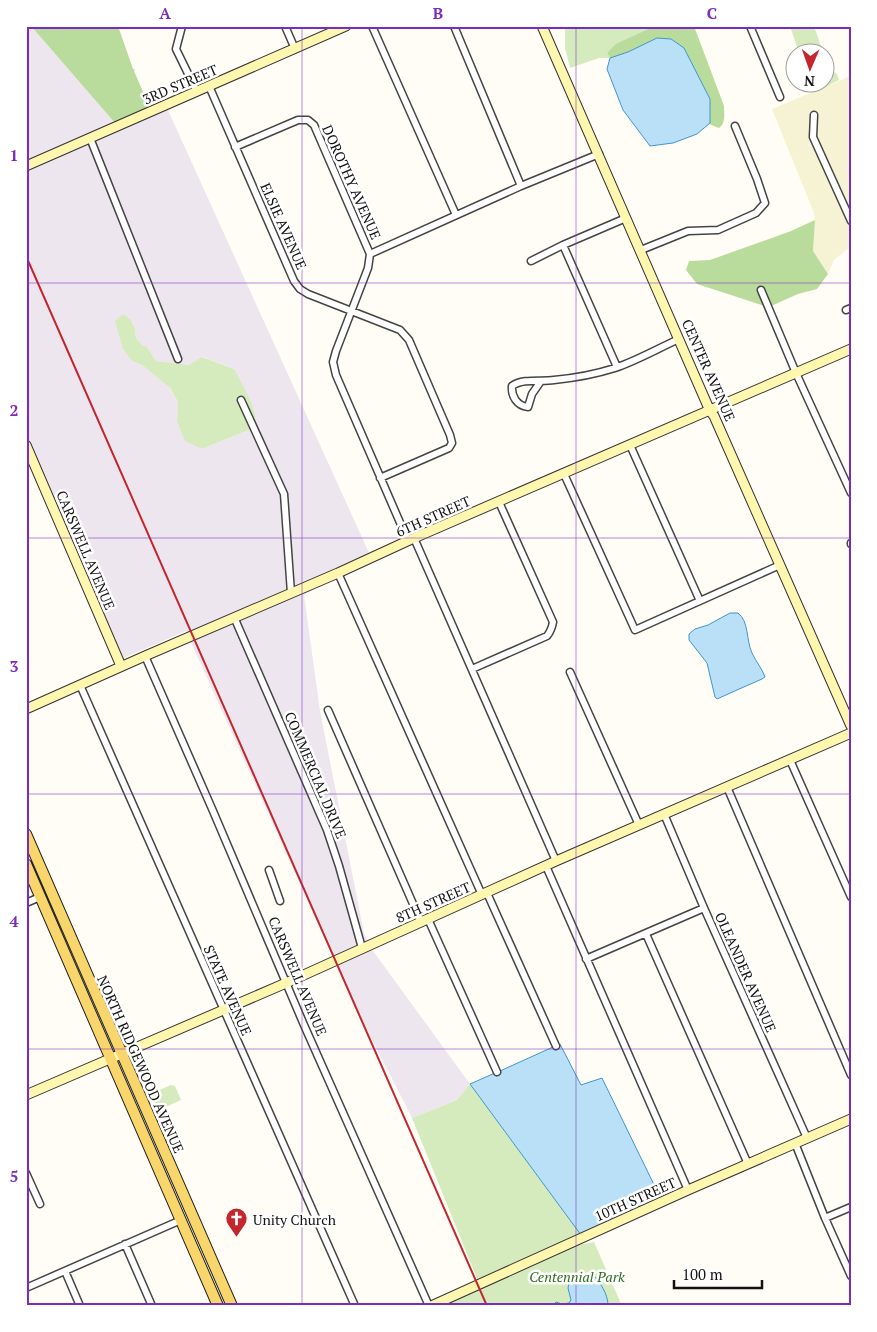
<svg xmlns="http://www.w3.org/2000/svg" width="877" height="1332" font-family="'PT Serif',serif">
  <rect width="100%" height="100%" fill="#fffdf5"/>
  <path fill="#eee6ef" d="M26 26H31L115 123 26 163Z
    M167 108 370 555 294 588 286 492 255 423 256 419 234 369 203 357 190 365 177 364 182 361 94 139Z
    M88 142 177 364 156 361 147 347H143L136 338 135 329 132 362 142 365 169 387 178 402 177 421 202 449 251 429 281 495 288 590 187 633 186 631 121 659 26 437V170Z
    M334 578 304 595 320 711 364 933 368 942 364 944 342 865 330 828 238 619Z
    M233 621 325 831 337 867 358 946 333 957 190 640Z
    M371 948 470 1084 457 1100 412 1118 361 1018 336 963Z"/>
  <path fill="#f6f3d4" d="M851 76V246L834 260 828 274 813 251 815 220 814 213 772 109Z"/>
  <path fill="#d5ebbd" d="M565 26H654L633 36 607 53 610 58H599L570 68 565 48Z
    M790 26H814L823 52H798L797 47Z
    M825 63V65L837 74 839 80 817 91 811 83 824 82Z
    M123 314 130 319 135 329 136 338 143 346 147 347 156 361 189 365 202 357 234 369C240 380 259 412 255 423L243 396 238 398 251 429 202 449 185 441 177 421 178 402 170 388 142 365 133 362 123 349 115 321Z
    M470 1084 581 1235 478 1281 412 1118 457 1100Z
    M171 1085 175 1086 181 1100 157 1111 150 1094Z
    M594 1242 622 1306H487L480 1288 578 1245Z
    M478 1288 486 1306H436Z"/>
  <path fill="#b9dc9c" d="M31 26H118L133 69 135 70 134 71 150 108 115 123Z
    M654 26H694L724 106C724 114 726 123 719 128L709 124 710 123V99L684 48 671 39 657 38 628 52 610 58 607 53 616 44Z
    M815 220 813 251 828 274 817 289 798 294 771 306 762 285 758 288 765 306 697 284 686 270 689 261 710 260 791 231Z"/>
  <path fill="#b9e0f7" stroke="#3f96cf" d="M657 38 671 39 684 48 710 99V123L697 134 673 143 650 146 623 110 607 69 610 58 628 52Z
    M730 613H738C749 621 746 640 752 653 756 662 762 668 765 677L762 679 737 690 717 699 715 697 707 663 689 640V634L695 629 708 625Z
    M560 1044 581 1085 602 1078 661 1199 581 1235 470 1084 495 1073 496 1076 501 1073 500 1071 553 1047 555 1050 560 1047 559 1045Z
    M592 1273C600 1283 608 1293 608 1306H552L556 1302 562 1304 569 1303 571 1300 568 1288 569 1283 582 1275Z"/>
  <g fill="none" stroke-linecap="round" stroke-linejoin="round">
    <defs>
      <path id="street" d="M182 26 176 49 197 92
        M285 26 295 49
        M372 26 456 215
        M454 26 521 186
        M750 26 780 97
        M209 86 294 281 300 289 308 294 400 330 409 340 450 435 452 443 449 448 380 478
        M814 115 813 137 851 221
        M90 138 178 359
        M235 147 298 120H308L314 125 370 254 368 268 336 351 333 362 336 375 408 541
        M563 245 617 367
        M641 250 688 231 718 230 756 213 765 203 757 179 735 126
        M370 254 521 186 599 154
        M531 261 563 245 626 218
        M761 290 796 373 851 493
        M846 310 851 308
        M541 381 532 394 528 407C517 406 511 396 512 386 523 378 542 382 554 380 575 378 596 374 615 368 636 361 659 348 679 339
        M241 400 284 494 291 593
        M630 445 700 601
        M564 474 635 630 780 565
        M414 538 556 861
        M851 543V544
        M338 573 482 895
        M234 617 327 830 339 866 362 948
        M145 656 213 811 304 1025 429 1306
        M472 669 547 636C551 631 552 628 553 622L499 502
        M570 672 639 825
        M80 685 355 1306
        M328 710 421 922
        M790 760 851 897
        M727 787 851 1075
        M664 814 704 908 807 1138
        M546 866 688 1190
        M269 870 280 901
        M487 893 556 1046
        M26 903 40 897
        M428 919 497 1072
        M646 934 748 1164
        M586 959 704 908
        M795 1143 825 1218 851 1276
        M26 1173 40 1204
        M825 1218 851 1207
        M125 1244 152 1306
        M65 1271 80 1306
        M26 1288 181 1220"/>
      <path id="secondary" d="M542 26 710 411 714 416 851 726
        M26 166 346 26
        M26 445 121 666
        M26 709 145 656 338 573 414 538 851 349
        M26 1095 286 983 556 861 851 733
        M431 1306 688 1190 851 1119"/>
      <path id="primary" d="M26 834 232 1306
        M26 864 218 1306"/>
    </defs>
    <use href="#street" stroke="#444" stroke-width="9"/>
    <use href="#secondary" stroke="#333" stroke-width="11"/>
    <use href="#primary" stroke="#222" stroke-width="12"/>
    <use href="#street" stroke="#fff" stroke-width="6"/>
    <use href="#secondary" stroke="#fff6b0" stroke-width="9"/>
    <use href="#primary" stroke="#f9d66b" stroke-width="10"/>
    <path stroke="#c4262e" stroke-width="2" d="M26 256 487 1306"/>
  </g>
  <path fill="none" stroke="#7b2cbf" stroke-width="1" stroke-opacity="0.55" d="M302 26V1306M576 26V1306M26 283H851M26 538H851M26 794H851M26 1049H851"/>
  <defs>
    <symbol id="church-pin" viewBox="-11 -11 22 30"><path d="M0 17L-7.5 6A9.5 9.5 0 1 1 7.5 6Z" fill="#c4262e" stroke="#fff"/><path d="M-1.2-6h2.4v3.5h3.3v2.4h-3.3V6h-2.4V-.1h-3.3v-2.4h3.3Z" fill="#fff"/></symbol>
  </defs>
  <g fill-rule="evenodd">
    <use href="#church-pin" x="224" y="1206" width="25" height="34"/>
  </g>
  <g text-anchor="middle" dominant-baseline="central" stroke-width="5" stroke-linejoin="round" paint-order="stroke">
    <g font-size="14" fill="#111" stroke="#fff">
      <text transform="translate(180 84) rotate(-23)">3RD STREET</text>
      <text transform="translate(352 182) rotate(66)">DOROTHY AVENUE</text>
      <text transform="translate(284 226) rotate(66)">ELSIE AVENUE</text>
      <text transform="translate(709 370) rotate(66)">CENTER AVENUE</text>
      <text transform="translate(433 516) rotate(-24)">6TH STREET</text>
      <text transform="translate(86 550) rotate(67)">CARSWELL AVENUE</text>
      <text transform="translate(316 775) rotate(67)">COMMERCIAL DRIVE</text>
      <text transform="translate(433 902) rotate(-24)">8TH STREET</text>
      <text transform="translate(746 972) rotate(66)">OLEANDER AVENUE</text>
      <text transform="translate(298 976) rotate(67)">CARSWELL AVENUE</text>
      <text transform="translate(228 990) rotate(66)">STATE AVENUE</text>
      <text transform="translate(141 1064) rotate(66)">NORTH RIDGEWOOD AVENUE</text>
      <text transform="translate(635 1199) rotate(-24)">10TH STREET</text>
    </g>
    <g font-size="14" fill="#111" stroke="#fff" text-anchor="start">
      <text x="253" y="1219">Unity Church</text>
    </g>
    <g font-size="14" font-style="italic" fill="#2f6b1f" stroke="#fff">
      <text x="577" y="1276">Centennial Park</text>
    </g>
  </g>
  <rect width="877" height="1332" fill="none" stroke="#ffffff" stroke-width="55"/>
  <g transform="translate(810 68) rotate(182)"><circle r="24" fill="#ffffff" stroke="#a0a0a0"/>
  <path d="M0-4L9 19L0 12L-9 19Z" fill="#c4262e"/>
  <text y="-8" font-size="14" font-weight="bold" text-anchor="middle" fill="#111111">N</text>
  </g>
  <path d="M674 1280v8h88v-8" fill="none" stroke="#111111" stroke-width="2.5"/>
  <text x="682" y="1280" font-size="15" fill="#111111" stroke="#ffffff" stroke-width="4" paint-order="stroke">100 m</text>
  <rect x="28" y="28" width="822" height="1276" fill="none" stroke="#7b2cbf" stroke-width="2"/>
  <g font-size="16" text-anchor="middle" font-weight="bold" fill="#7b2cbf">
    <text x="165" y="19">A</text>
    <text x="438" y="19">B</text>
    <text x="712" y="19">C</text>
    <text x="14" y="161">1</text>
    <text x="14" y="416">2</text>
    <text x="14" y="672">3</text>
    <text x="14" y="927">4</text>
    <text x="14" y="1182">5</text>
  </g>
</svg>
